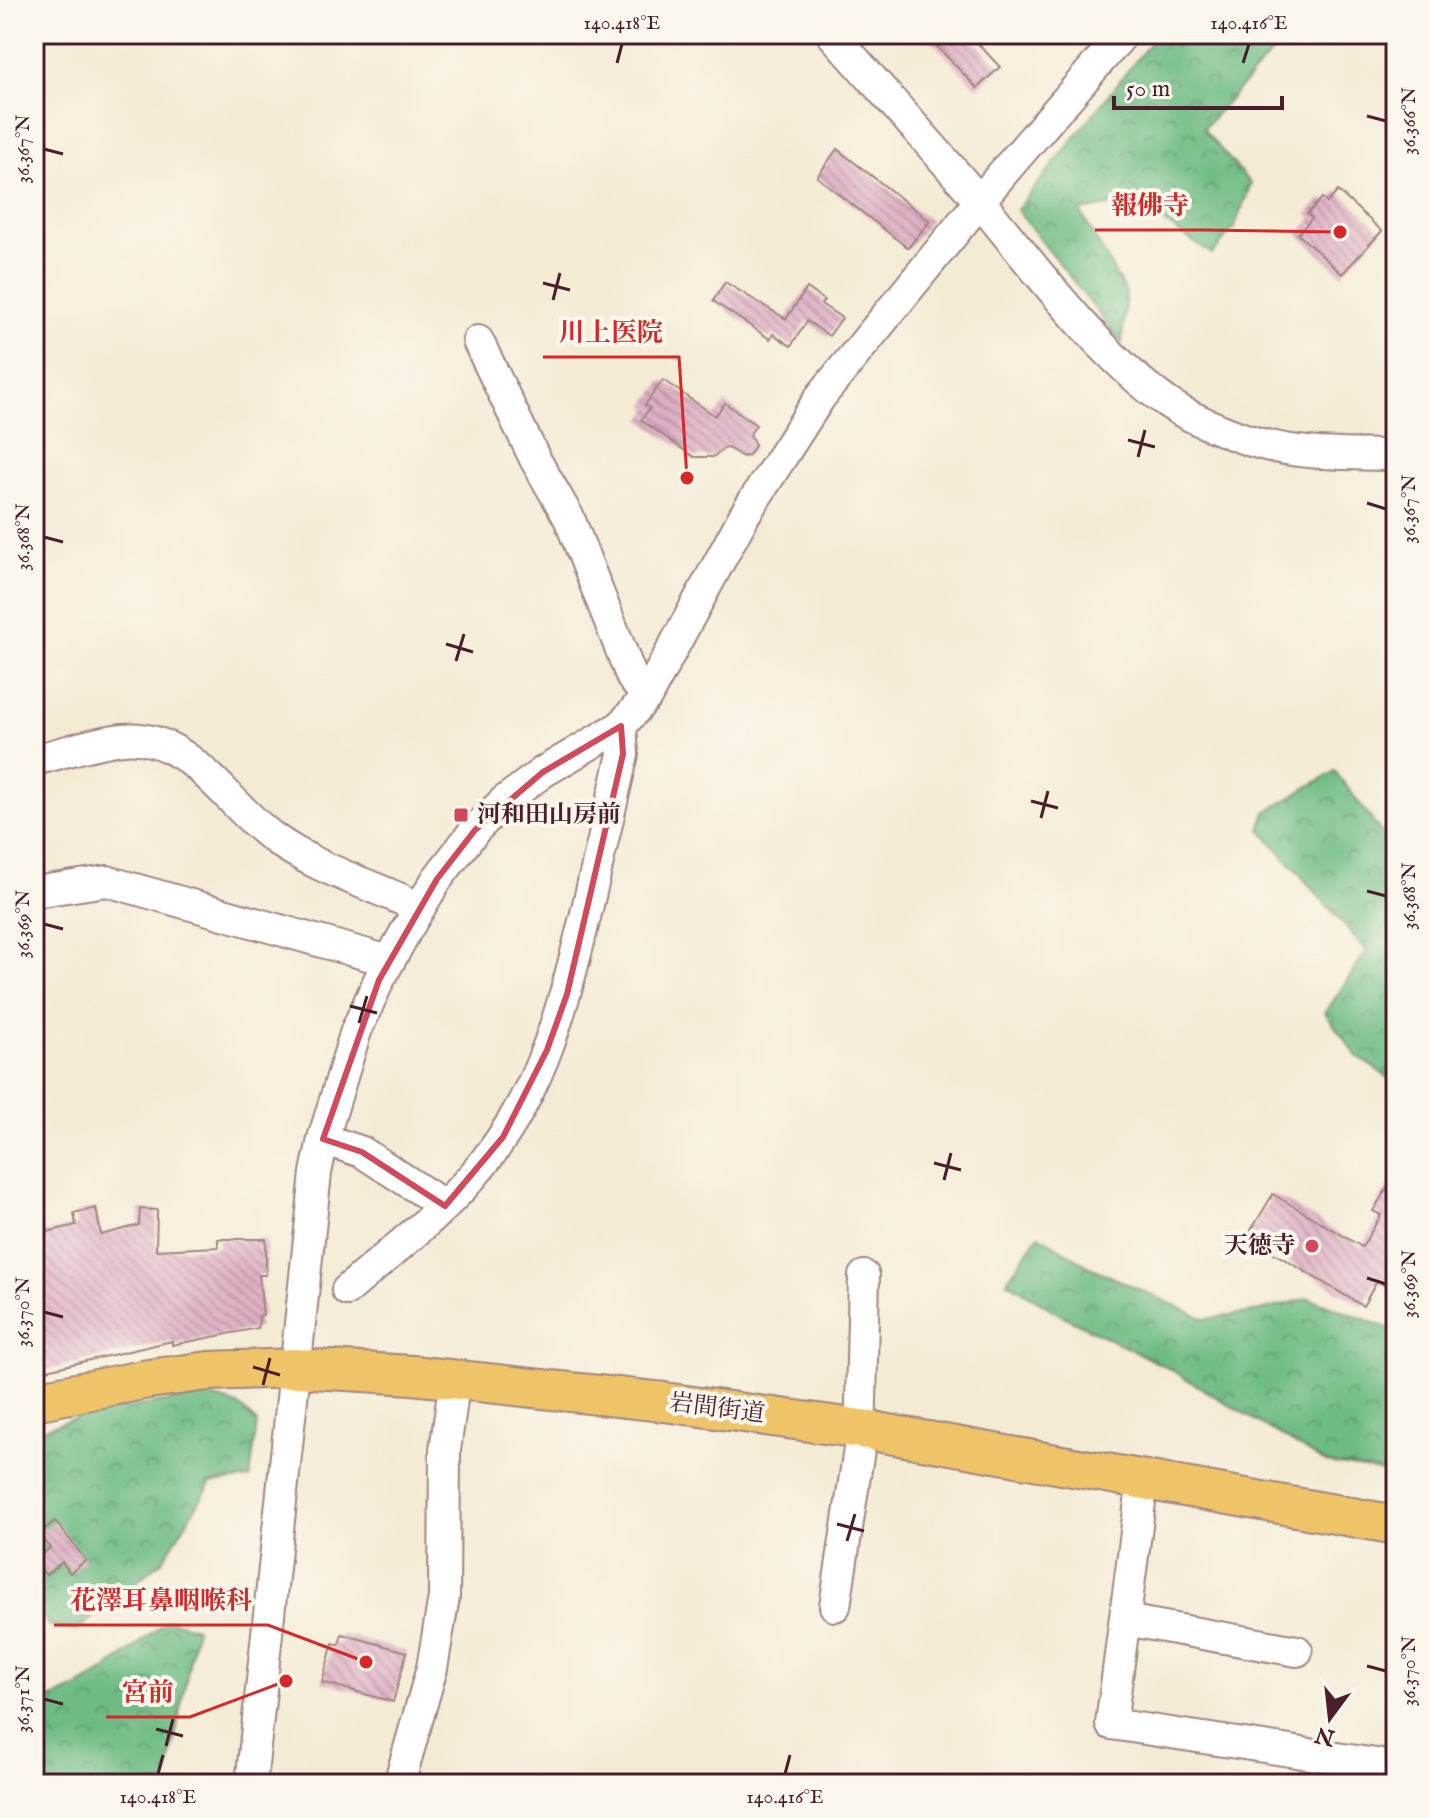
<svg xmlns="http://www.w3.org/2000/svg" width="1430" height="1818" font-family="'IM FELL English','Noto Serif JP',serif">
  <defs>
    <pattern id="forest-crowns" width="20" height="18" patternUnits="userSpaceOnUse" patternTransform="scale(2)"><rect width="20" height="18" fill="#6ebb84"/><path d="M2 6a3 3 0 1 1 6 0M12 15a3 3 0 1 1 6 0" fill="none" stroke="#5c976c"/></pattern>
    <pattern id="building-back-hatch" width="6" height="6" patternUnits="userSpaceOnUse" patternTransform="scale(2)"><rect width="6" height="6" fill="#deafc4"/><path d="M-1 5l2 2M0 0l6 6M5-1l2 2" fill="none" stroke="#b68e9f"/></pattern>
  </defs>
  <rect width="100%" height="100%" fill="#fbf7ec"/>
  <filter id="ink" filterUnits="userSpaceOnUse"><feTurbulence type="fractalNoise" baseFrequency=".0125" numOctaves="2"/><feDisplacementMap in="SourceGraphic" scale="16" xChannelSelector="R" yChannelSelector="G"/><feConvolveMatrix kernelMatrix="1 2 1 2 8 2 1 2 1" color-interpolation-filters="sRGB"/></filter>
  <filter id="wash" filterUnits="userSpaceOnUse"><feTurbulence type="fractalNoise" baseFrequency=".006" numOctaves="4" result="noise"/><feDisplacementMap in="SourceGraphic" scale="32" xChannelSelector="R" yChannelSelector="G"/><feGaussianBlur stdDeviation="1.8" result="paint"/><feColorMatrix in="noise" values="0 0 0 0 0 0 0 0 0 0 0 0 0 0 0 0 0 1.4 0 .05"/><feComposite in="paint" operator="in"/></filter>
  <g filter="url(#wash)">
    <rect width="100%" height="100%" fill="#f4ebd5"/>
    <path fill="url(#forest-crowns)" stroke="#5c6d58" stroke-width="2" d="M1161 34H1325L1275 49 1203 129 1251 184 1234 228 1212 254 1133 202 1080 211 1126 293 1122 343 1017 210 1153 39Z
      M1335 771 1396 852V1083L1358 1057 1325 1013 1367 951 1260 829 1266 812Z
      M1039 1235 1090 1267 1205 1319 1260 1311 1309 1298 1393 1330 1396 1327V1474L1326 1463 1170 1369 1057 1313 1007 1281Z
      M205 1395 238 1405 257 1423 250 1478 211 1483 163 1560 76 1631 48 1625 34 1601V1432L87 1414Z
      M168 1620 196 1628 166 1784H34V1702C86 1694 128 1651 168 1620Z"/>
    <g id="blocks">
      <path fill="url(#building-back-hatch)" d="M925 34H969L1000 67 977 88Z
        M837 149 930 221 908 248 817 177Z
        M1338 191 1382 231 1342 274 1298 234 1312 218 1307 214 1322 198 1327 203Z
        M725 282 786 319 807 288 824 300 821 304 842 318 829 336 807 321 791 346 773 334 770 339 713 301Z
        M663 380 715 416 725 403 756 425 750 434 755 446 749 455 743 457 726 447 713 457H694L641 420 650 408 645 405Z
        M1396 1173V1276L1389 1288 1377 1281 1363 1306 1247 1237 1273 1194 1362 1247 1381 1215 1373 1211Z
        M96 1208 101 1235 139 1225 140 1209 157 1210 156 1250 218 1247V1239H266V1275H259L263 1315 259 1316 258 1328 172 1345V1341L34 1373V1235L76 1225 74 1213Z
        M55 1521 86 1560 70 1573 62 1562 46 1575 34 1560 50 1548 39 1534Z
        M342 1634 407 1652 393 1702 322 1682 333 1643 339 1645Z"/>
    </g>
  </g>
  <g filter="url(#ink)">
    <use href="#blocks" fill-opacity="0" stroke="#9f8580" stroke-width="2"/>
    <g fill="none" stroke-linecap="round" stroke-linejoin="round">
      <defs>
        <path id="minor" d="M832 34C882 90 932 146 981 203 1035 268 1099 355 1168 403 1190 418 1220 430 1245 439 1294 456 1345 454 1396 455
          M478 341 535 459 569 518 632 678 647 696
          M34 760C63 753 94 742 123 739 188 732 226 803 271 836 315 869 371 884 420 908
          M34 892 107 881 389 961
          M323 1139 362 1152 445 1206
          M347 1290C394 1249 446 1211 485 1161 543 1089 566 997 587 909 599 857 611 806 623 754L621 726
          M1143 1479 1111 1724 1396 1767
          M835 1606 860 1443 864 1276
          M1125 1620 1297 1651
          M251 1784 316 1173 323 1139 356 1031 379 980 406 931 437 879 475 830 503 802 543 772 621 726 647 696 745 514 821 396 1002 174 1123 34
          M399 1784 432 1668 444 1597 445 1450 455 1379"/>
        <path id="major" d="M34 1401 148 1379 209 1371 296 1368 412 1375 664 1402 861 1429 1396 1525"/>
      </defs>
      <use href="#minor" stroke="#9f8580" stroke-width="34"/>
      <use href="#major" stroke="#9f8580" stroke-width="42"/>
      <use href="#minor" stroke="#fff" stroke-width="30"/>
      <use href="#major" stroke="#efc469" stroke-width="38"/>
    </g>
  </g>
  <path fill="none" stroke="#d1495b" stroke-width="6" stroke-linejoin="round" d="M621 726 623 754 567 994 547 1050 503 1137 445 1206 362 1152 323 1139 379 980 437 879 475 830 543 772Z"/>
  <path fill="none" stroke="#4a1f2b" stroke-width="3" d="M617 63 622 44M1243 63 1249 44M1367 116 1386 121M44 149 63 154M543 283 570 290M553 300 560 273M1128 440 1155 447M1138 457 1145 430M1367 503 1386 509M44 537 63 542M446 644 473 652M456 661 464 634M1031 801 1058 808M1041 818 1048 791M1367 891 1386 896M44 924 63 929M350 1006 377 1013M359 1023 367 996M934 1163 961 1170M944 1180 951 1153M1367 1278 1386 1284M44 1312 63 1317M253 1367 280 1375M263 1385 270 1358M837 1524 864 1531M847 1541 855 1514M1367 1666 1386 1671M44 1699 63 1704M156 1729 183 1736M166 1746 173 1719M158 1774 163 1755M785 1774 790 1755"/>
  <g fill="#d1495b" stroke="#fbf7ec" stroke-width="3">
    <rect x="453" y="807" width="16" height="16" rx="4"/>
    <circle cx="1312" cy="1246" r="8"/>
  </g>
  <g text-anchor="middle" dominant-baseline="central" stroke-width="8" stroke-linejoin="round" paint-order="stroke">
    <g font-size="24" font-weight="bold" fill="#4a1f2b" stroke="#fbf7ec" text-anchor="start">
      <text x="477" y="815">河和田山房前</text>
      <text x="1296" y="1246" text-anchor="end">天徳寺</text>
    </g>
    <g font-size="24" fill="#4a1f2b" stroke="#fbf7ec">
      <text transform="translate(717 1409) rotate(7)">岩間街道</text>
    </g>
  </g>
  <path fill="none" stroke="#d62828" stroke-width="3" d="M1340 232L1205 230H1095M687 478L679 357H543M366 1662L268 1625H54M286 1681L190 1717H106"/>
  <g fill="#d62828" stroke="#fbf7ec" stroke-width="3">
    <circle cx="1340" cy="232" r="8"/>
    <circle cx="687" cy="478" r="8"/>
    <circle cx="366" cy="1662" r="8"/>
    <circle cx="286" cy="1681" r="8"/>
  </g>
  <g font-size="26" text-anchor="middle" font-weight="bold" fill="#d62828" stroke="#fbf7ec" stroke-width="8" stroke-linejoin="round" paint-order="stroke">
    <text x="1150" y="214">報佛寺</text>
    <text x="611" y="341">川上医院</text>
    <text x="161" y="1609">花澤耳鼻咽喉科</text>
    <text x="148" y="1701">宮前</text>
  </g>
  <rect width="1430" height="1818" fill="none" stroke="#fbf7ec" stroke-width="88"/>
  <g transform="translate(1330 1718) rotate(195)" stroke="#fbf7ec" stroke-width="6" paint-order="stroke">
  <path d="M0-6L14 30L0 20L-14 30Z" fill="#4a1f2b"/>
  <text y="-12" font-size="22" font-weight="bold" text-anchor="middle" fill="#4a1f2b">N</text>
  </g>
  <path d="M1114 96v12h168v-12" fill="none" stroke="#4a1f2b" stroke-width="4"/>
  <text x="1126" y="96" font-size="24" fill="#4a1f2b" stroke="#fbf7ec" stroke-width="6" paint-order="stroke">50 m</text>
  <rect x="44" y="44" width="1342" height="1730" fill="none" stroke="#4a1f2b" stroke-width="3"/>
  <g font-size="20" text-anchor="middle" fill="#4a1f2b">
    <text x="622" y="29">140.418°E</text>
    <text x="1249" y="29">140.416°E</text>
    <text transform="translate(1408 121) rotate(-90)" y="7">36.366°N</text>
    <text transform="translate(22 149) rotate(-90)" y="7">36.367°N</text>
    <text transform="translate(1408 509) rotate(-90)" y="7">36.367°N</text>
    <text transform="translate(22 537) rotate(-90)" y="7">36.368°N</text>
    <text transform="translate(1408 896) rotate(-90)" y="7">36.368°N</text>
    <text transform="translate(22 924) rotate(-90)" y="7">36.369°N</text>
    <text transform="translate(1408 1284) rotate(-90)" y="7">36.369°N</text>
    <text transform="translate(22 1312) rotate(-90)" y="7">36.370°N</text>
    <text transform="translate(1408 1671) rotate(-90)" y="7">36.370°N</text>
    <text transform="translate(22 1699) rotate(-90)" y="7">36.371°N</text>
    <text x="158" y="1803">140.418°E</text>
    <text x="785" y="1803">140.416°E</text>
  </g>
</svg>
